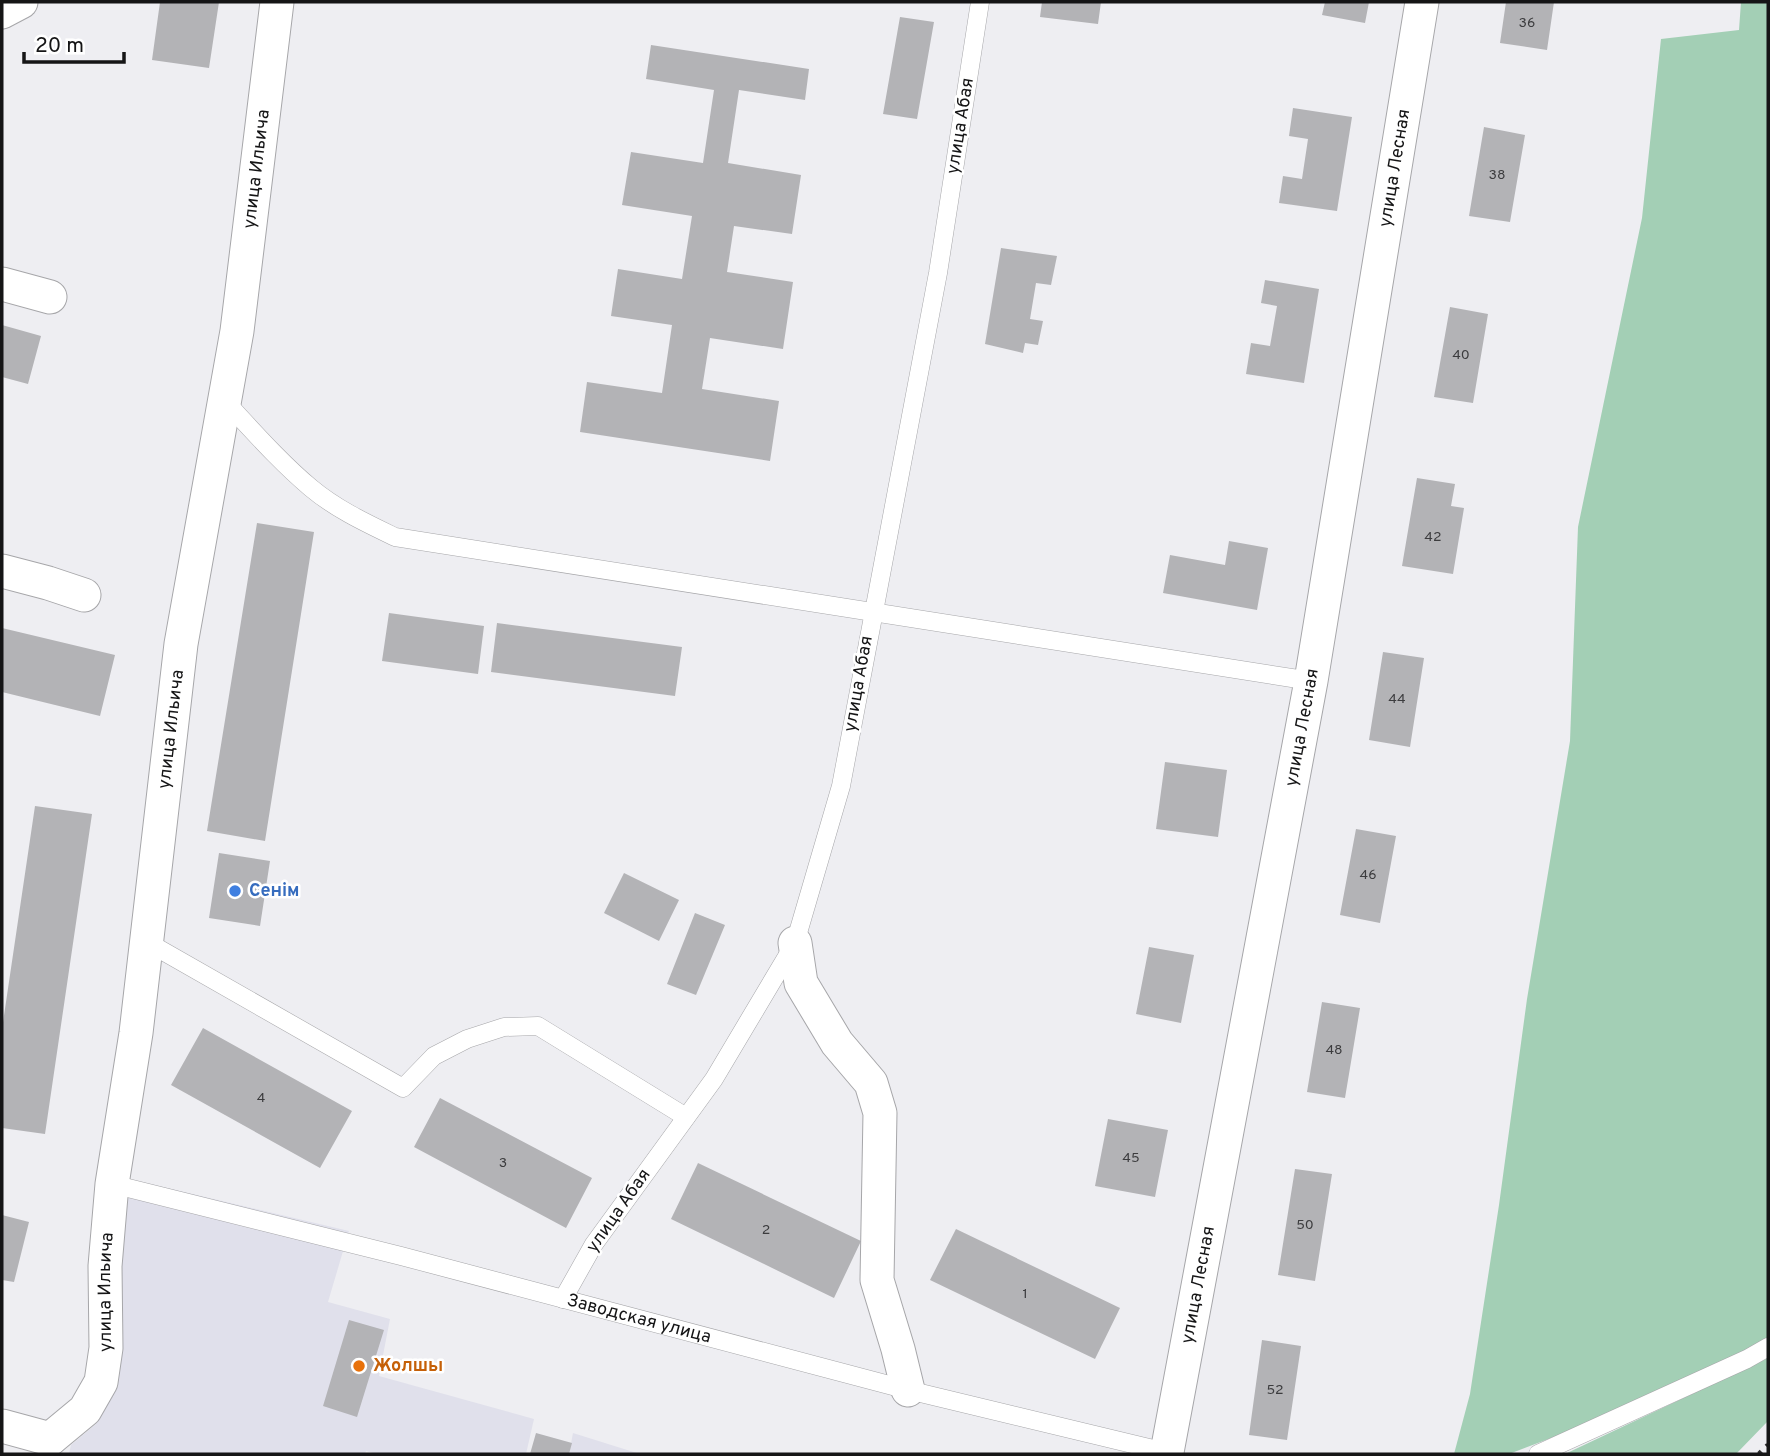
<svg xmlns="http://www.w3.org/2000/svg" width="1770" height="1456" font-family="Overpass,sans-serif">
  <rect width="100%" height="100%" fill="#eeeef2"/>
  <path fill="#e0e0eb" d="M125 1178 349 1231 328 1302 390 1319 379 1376 534 1419 526 1454H376L366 1451 365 1454H69L71 1445 96 1424 114 1384Z
    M573 1433 640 1454H569Z"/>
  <path fill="#a3cfb5" d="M1741 2H1768V1337L1735 1357 1622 1411 1509 1454H1454L1470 1394 1499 1205 1527 999 1570 741 1578 527 1642 218 1661 39 1739 30Z
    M1768 1358V1421L1736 1454H1565Z"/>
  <path fill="#b3b3b6" d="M160 2H219L209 68 152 60Z
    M1042 2H1101L1098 24 1040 17Z
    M1325 2H1369L1365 23 1322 15Z
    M1506 2H1554L1547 50 1500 43Z
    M900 17 934 22 917 119 883 114Z
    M651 45 809 69 805 100 739 90 728 163 801 175 792 234 734 226 727 272 793 282 783 349 710 338 702 389 779 401 770 461 580 432 587 382 662 393 672 325 611 316 618 269 682 279 692 216 622 205 631 152 703 163 714 90 646 79Z
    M1293 108 1352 117 1337 211 1279 203 1283 176 1302 179 1308 139 1289 136Z
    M1484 127 1525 135 1510 222 1469 216Z
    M1001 248 1057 256 1051 285 1036 283 1030 319 1043 321 1038 345 1025 343 1023 353 985 344Z
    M1265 280 1319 289 1304 383 1246 374 1251 343 1270 346 1277 306 1261 303Z
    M1450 307 1488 314 1473 403 1434 397Z
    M2 325 41 336 28 384 2 377Z
    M1417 478 1455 484 1451 506 1464 508 1453 574 1402 566Z
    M257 523 314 532 265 841 207 831Z
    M1229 541 1268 548 1257 610 1163 593 1170 555 1225 565Z
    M389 613 484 626 478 674 382 661Z
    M497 623 682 647 675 696 491 672Z
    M2 628 115 655 100 716 2 692Z
    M1383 652 1424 658 1410 747 1369 740Z
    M1165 762 1227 770 1218 837 1156 829Z
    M35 806 92 814 45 1134 2 1128V1029Z
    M1356 829 1396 836 1380 923 1340 915Z
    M219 853 270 861 260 926 209 918Z
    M624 873 679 900 659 941 604 913Z
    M695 913 725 925 696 995 667 984Z
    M1149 947 1194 955 1181 1023 1136 1014Z
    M1322 1002 1360 1008 1345 1098 1307 1092Z
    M203 1028 352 1111 320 1168 171 1085Z
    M440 1098 592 1178 566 1228 414 1147Z
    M1108 1119 1168 1130 1155 1197 1095 1186Z
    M698 1163 861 1241 834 1298 671 1219Z
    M1295 1169 1332 1174 1315 1281 1278 1275Z
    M2 1215 29 1222 14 1282 2 1280Z
    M956 1229 1120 1308 1095 1359 930 1280Z
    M349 1320 384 1330 357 1417 323 1406Z
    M1262 1340 1301 1346 1287 1440 1249 1435Z
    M536 1433 572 1443 569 1454H530Z"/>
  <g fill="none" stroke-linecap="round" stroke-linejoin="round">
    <defs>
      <g id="lane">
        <path d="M224 400C252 430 280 462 311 488 336 509 366 523 395 537L1311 681"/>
        <path d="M147 942 403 1088 434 1056 467 1039 504 1027 538 1026 686 1117"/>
        <path id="s1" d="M112 1184 401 1256 908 1390 1174 1454"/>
        <path d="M563 1299 594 1244 714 1079 795 943 841 786 938 273 980 2"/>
        <path d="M1538 1454 1747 1359 1768 1347"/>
      </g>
      <g id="street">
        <path d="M2 12 21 2"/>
        <path d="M2 284 50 297"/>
        <path d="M2 571 48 583 84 595"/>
        <path d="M795 943 801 983 837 1043 871 1083 880 1113 877 1280 898 1349 908 1390"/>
        <path d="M2 1426 50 1439"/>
        <path id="s2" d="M50 1439 85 1410 101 1382 106 1348 105 1266 112 1184 136 1033 181 644 237 331 277 2"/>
        <path id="s3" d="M1167 1452 1311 681 1422 2"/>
      </g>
    </defs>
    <use href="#lane" stroke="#a6a6a9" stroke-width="19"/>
    <use href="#street" stroke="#a6a6a9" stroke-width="35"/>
    <use href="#lane" stroke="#fff" stroke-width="18"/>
    <use href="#street" stroke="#fff" stroke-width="33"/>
    <path stroke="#2d2d2e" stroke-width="5" stroke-dasharray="3.5 7" stroke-linecap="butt" d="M1759 1454 1768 1445"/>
  </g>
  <circle fill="#3f7fe0" stroke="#fff" stroke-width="2.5" cx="235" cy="891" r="7"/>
  <circle fill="#e8710a" stroke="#fff" stroke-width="2.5" cx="359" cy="1366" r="7"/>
  <g text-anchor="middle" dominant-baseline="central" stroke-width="5" stroke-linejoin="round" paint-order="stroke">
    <g font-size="14" fill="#3c3c3e">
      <text x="1527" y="23">36</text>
      <text x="1497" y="175">38</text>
      <text x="1461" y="355">40</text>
      <text x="1433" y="537">42</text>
      <text x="1397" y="699">44</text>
      <text x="1368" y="875">46</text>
      <text x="1334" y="1050">48</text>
      <text x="261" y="1098">4</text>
      <text x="1131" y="1158">45</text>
      <text x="503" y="1163">3</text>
      <text x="1305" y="1225">50</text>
      <text x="766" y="1230">2</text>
      <text x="1025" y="1294">1</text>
      <text x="1275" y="1390">52</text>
    </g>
    <g font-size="18" fill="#151516" stroke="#fff">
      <text transform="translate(961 126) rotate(-81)">улица Абая</text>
      <text stroke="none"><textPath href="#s2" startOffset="1302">улица Ильича</textPath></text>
      <text stroke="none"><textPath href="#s3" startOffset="1304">улица Лесная</textPath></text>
      <text transform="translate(859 684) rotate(-80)">улица Абая</text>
      <text stroke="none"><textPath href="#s3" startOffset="737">улица Лесная</textPath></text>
      <text stroke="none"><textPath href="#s2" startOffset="735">улица Ильича</textPath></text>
      <text transform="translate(619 1211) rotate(-55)">улица Абая</text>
      <text stroke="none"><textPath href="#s3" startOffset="170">улица Лесная</textPath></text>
      <text stroke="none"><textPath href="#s2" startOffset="168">улица Ильича</textPath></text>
      <text stroke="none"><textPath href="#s1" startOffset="544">Заводская улица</textPath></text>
    </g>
    <g font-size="18" font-weight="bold" fill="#366cbe" stroke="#fff" text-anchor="start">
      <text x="249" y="891">Сенiм</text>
    </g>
    <g font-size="18" font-weight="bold" fill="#c56008" stroke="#fff" text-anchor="start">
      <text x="373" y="1366">Жолшы</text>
    </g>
  </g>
  <rect width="1770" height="1456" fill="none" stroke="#151516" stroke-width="7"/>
  <path d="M24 52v10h100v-10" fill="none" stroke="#151516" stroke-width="3.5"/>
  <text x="35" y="52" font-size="21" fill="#151516" stroke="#ffffff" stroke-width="5" paint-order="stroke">20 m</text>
</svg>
